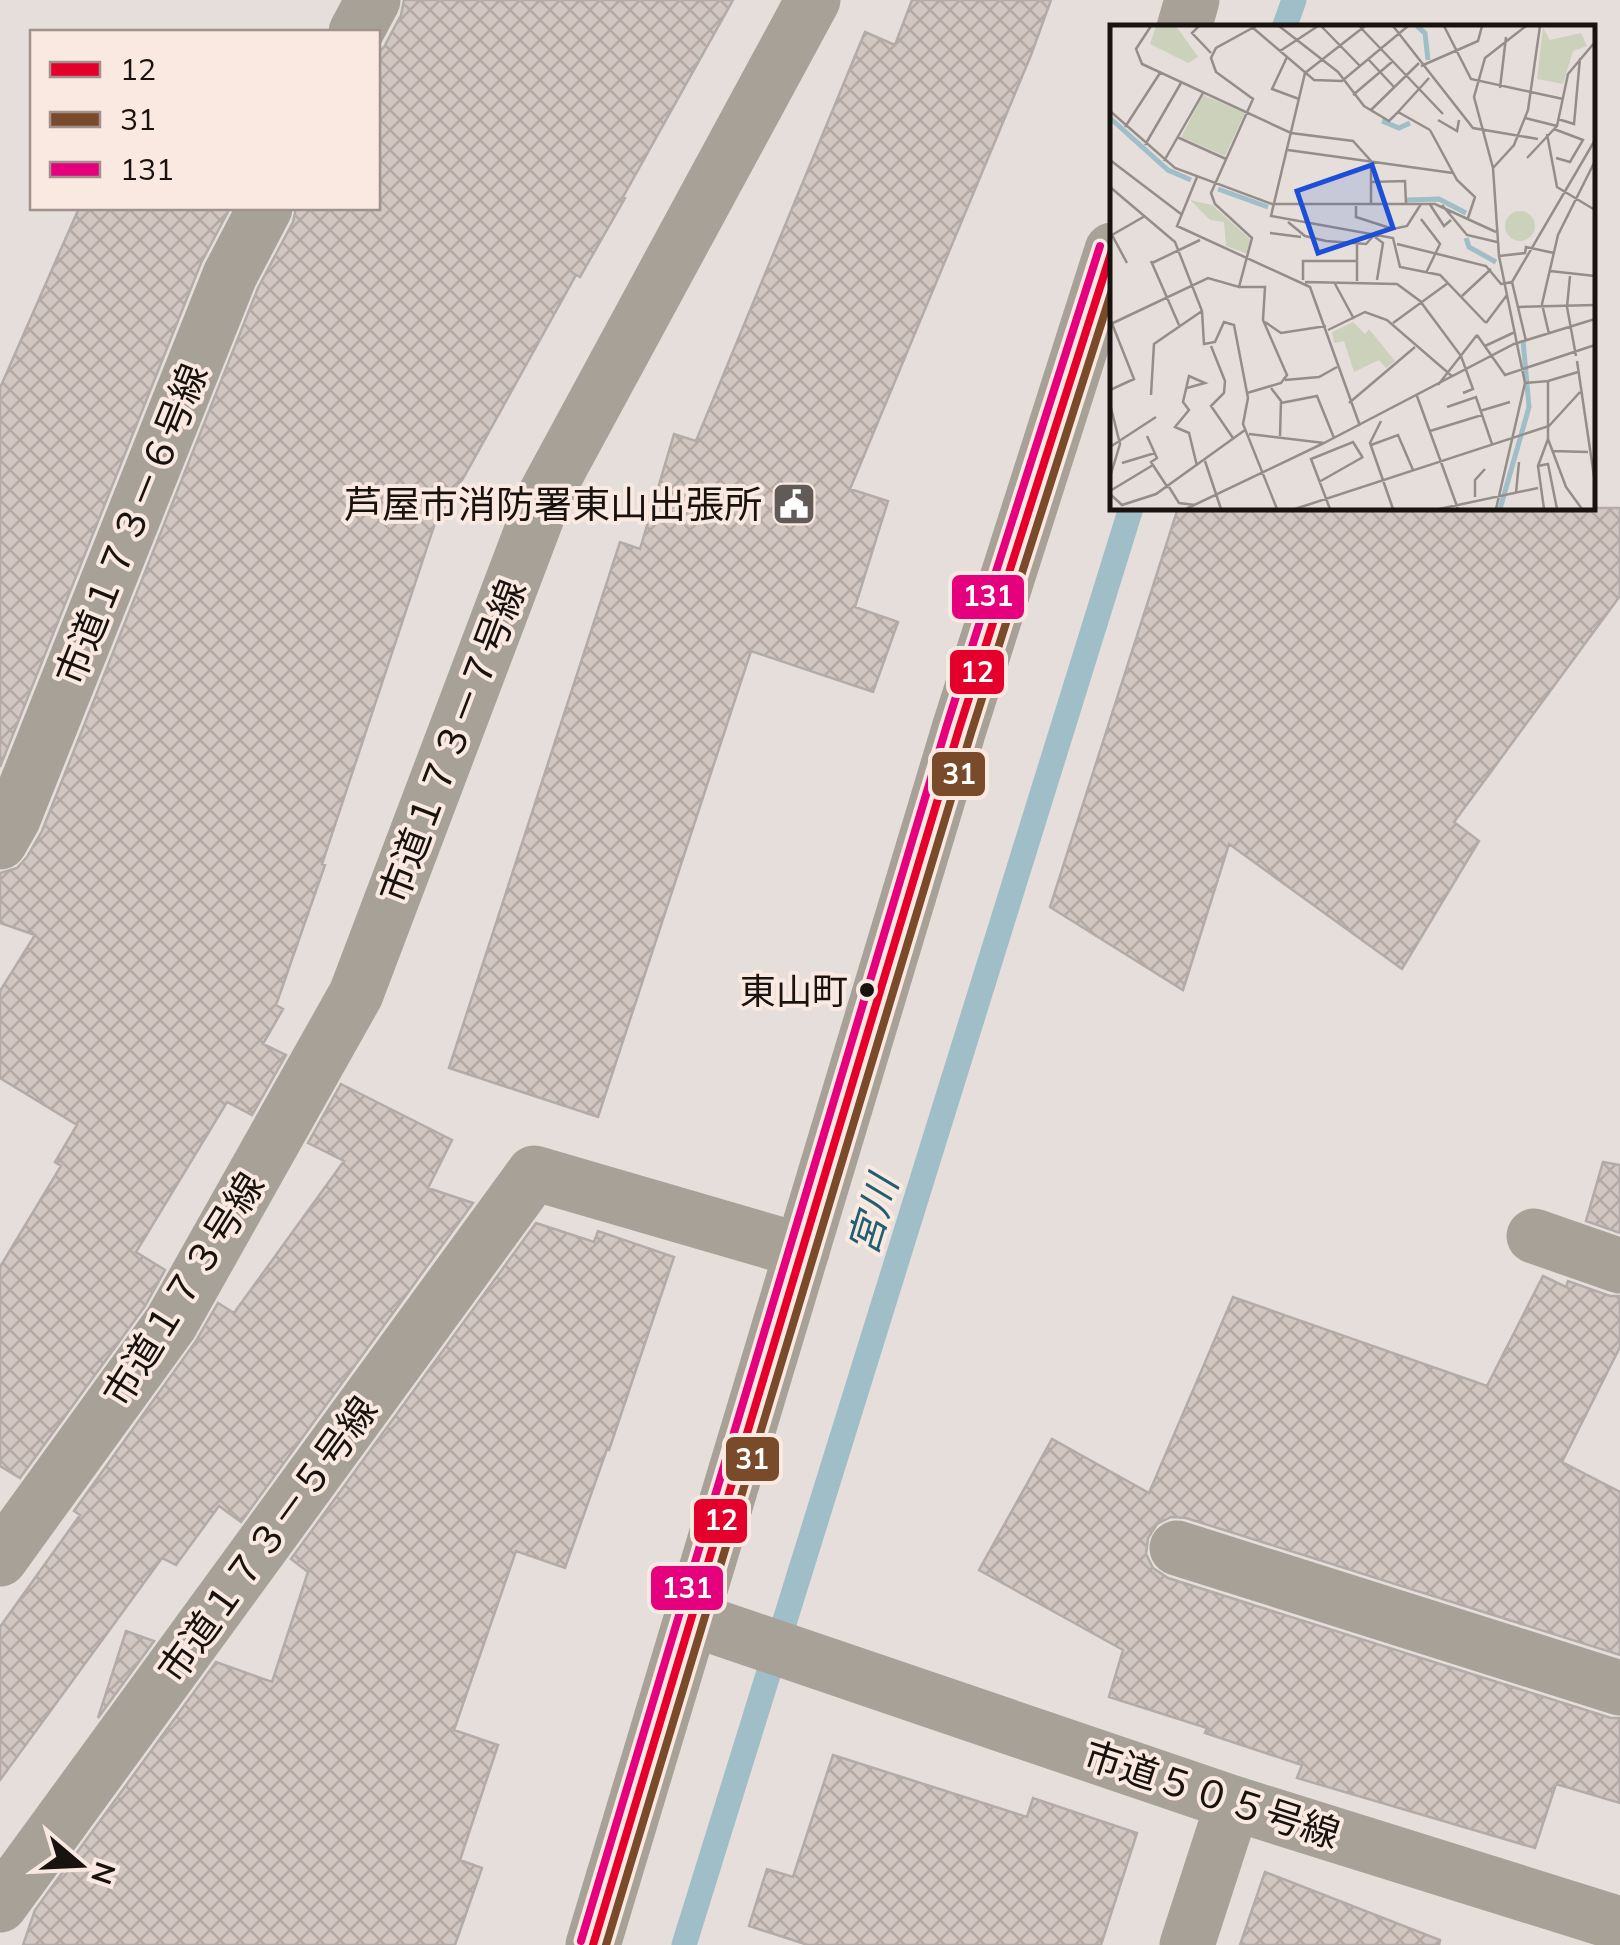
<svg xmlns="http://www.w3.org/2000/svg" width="1620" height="1945" font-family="Mulish,'Noto Sans JP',sans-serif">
  <defs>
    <pattern id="building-cross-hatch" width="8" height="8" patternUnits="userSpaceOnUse" patternTransform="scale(2.5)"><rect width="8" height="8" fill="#d2c6c0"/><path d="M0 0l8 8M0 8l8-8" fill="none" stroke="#b4a9a4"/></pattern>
  </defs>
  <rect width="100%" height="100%" fill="#e6deda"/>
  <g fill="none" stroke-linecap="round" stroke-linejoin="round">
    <path stroke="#9fbec8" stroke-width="25" d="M1284 28 1294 0
      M684 1945 1131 508"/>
  </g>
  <path fill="url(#building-cross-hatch)" stroke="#b2aba8" stroke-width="2.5" d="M404 0H733L623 197 625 198 580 277 576 275 465 475 435 523 322 864 325 865 276 1005 283 1009 263 1044 286 1055 252 1115 227 1102 136 1252 165 1270 145 1306 20 1478 0 1466V1267L61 1166 55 1162 77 1125 0 1078V991L35 935 0 923V873L17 868 27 857 42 831 258 288 293 222 296 208H378V53L384 47 401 15Z
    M912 0H1051L1031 55 850 489 888 501 855 607 898 622 873 692 751 651 598 1117 449 1068 620 542 640 549 674 434 696 441 865 32 895 45Z
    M79 208H230L201 263 0 767V388Z
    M1178 508H1620V596L1454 822 1479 841 1402 969 1229 844 1183 990 1050 907Z
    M341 1084 452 1140 428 1188 473 1203 241 1522 219 1506 176 1565 162 1558 0 1780V1627L80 1515 74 1511 196 1341 218 1303 234 1313 344 1161 308 1143Z
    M1603 1162 1620 1165V1233L1586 1221Z
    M536 1223 594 1242 598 1231 674 1257 609 1450 607 1449 565 1568 516 1551 454 1730 498 1745 460 1860 482 1868 455 1945H23L35 1910 216 1662 272 1682 308 1572 291 1559Z
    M1543 1276 1566 1287 1568 1281 1610 1296H1620V1347L1562 1462 1620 1492V1655L1186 1518 1171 1517 1157 1524 1148 1538 1146 1554 1153 1568 1168 1578 1611 1718H1620V1803L1556 1784 1535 1848 1297 1778 1302 1765 1205 1733 1207 1728 1109 1697 1123 1650 979 1570 1052 1439 1149 1493 1233 1297 1487 1386Z
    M126 1631 154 1641 98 1718Z
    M833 1755 1027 1817 1033 1798 1137 1833 1101 1945H808L749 1926 767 1869 793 1877Z
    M1265 1872 1440 1940 1439 1945H1240Z"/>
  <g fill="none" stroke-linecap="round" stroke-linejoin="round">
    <path stroke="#a8a198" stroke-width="55" d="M356 32 373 0
      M0 842 13 819 230 275 265 208
      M1534 1236 1620 1266
      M1177 1548 1620 1688
      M0 1559 171 1323 356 994 546 493 813 0
      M692 1619 1233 1803 1620 1924
      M0 1905 534 1173 802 1251
      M1187 1945 1233 1803"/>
    <path stroke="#a8a198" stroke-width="55" d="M1184 28 1192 0
      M593 1945 959 729 1112 250"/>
    <defs>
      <path id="bus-1" d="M593 1945 959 729 1112 250"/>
      <path id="bus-2" d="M606 1945 971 733 1112 290"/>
      <path id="bus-3" d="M581 1941 947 725 1100 246"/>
    </defs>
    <use href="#bus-1" stroke="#fae9e1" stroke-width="15"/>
    <use href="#bus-2" stroke="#fae9e1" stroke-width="15"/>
    <use href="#bus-3" stroke="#fae9e1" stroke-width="15"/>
    <use href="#bus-1" stroke="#e4002b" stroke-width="8"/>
    <use href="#bus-2" stroke="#7a4b2a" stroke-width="8"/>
    <use href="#bus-3" stroke="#e5007d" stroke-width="8"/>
  </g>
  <defs>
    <symbol id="civic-square" viewBox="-11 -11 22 22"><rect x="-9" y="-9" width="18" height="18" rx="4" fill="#615a57" stroke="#fae9e1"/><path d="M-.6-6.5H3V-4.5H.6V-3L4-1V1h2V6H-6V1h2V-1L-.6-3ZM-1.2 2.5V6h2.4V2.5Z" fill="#fff"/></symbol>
  </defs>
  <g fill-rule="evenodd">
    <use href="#civic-square" x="769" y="479" width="50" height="50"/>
  </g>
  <circle fill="#191310" stroke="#fae9e1" stroke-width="4" cx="867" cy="990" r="9"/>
  <g text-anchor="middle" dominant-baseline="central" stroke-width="8" stroke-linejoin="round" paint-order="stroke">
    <g font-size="36" fill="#191310" stroke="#fae9e1" text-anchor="end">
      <text x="848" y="990">東山町</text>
    </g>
    <g font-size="38" fill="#191310" stroke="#fae9e1" text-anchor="end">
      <text x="762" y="504">芦屋市消防署東山出張所</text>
    </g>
    <g font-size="38" fill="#191310" stroke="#fae9e1">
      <text transform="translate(131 524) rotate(-68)">市道１７３－６号線</text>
      <text transform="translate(452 741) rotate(-69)">市道１７３－７号線</text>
      <text transform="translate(183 1289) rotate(-58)">市道１７３号線</text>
      <text transform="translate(267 1539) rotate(-54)">市道１７３－５号線</text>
      <text transform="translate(1212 1794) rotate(18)">市道５０５号線</text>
    </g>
    <g font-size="40" font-style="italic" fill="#205f71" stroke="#fae9e1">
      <text transform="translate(872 1215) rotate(-73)">宮川</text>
    </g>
  </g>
  <g transform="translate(1110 25)">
    <rect width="485" height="485" fill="#e6deda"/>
    <path d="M433 3 440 15 471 8 477 21 463 26 453 59 427 54ZM80 175 102 180 141 215 138 229 116 221 114 197 100 195ZM243 297 255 309 259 304 285 336 276 343 269 335 244 347 234 316 224 318 222 307Z" fill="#ccd1bc"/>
    <path d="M46 1H66L88 32 78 38 40 19ZM93 70 135 88 115 131 71 112ZM395 201a15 15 0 1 1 30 0a15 15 0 1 1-30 0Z" fill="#ccd1bc"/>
    <path fill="none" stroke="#9fbec8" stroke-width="5" d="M307 1 315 8 318 35M0 93 58 145 81 155M272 96 289 103 300 98M108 164 158 182M297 175 329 174 356 188M356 213 359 222 386 237M390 484 419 382 413 315"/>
    <path fill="none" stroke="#948d89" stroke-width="2.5" d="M41 1 26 24 32 39 181 108 243 116 261 136V180M89 1 82 8 101 28M169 1 228 47 254 81 279 96 288 87 320 105M211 1 250 41M255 1 195 48 161 191 283 213 290 242 330 250 376 298M283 1 363 103 428 114M334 1 361 54 453 74M142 2 204 55 232 56 298 1M250 2 333 89M170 26 208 1M177 32 162 64 189 74M258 34 284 62M311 41 368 16 372 1M390 63 396 12M243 70 283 36M261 85 309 38M0 86 65 143 162 179H325L386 207M288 87 319 53M415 93 447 101M448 94 464 99 470 33M328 95 347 106 349 95M15 102 50 48M444 104 473 115 460 137 446 133M320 105 347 155 365 172 358 193M437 109 447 162 485 185M67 112 116 134M35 120 71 58M178 125 343 148M417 133 447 101 458 49 485 17M0 135 71 189M54 136 93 68M383 143 404 120 418 85 430 1M87 152 67 201 200 262 250 401M261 157 295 156 296 179M0 162 65 217 92 286 94 319 105 317 114 297 124 300 138 373 133 399 167 484M319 178 334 201 341 195M332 180 357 210 387 217M246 181V192L283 204M311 194 330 219 316 248M178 197 195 211 216 216 256 219 267 207M283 204 297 201 311 179M160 208 191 212M265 212 273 218 267 255M247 218V256M287 219 376 241 391 259 402 257 485 115M389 231 415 228 416 222 444 228M41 236 69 300M17 238 2 210 35 191M42 238 90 215M440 246 485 251M460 251 457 282 466 331M193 255V236H247M195 257 287 259 310 276 351 331 363 364 353 368M224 257 244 294M402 257 416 316M129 262H155L153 295 177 350 171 358 137 368M352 271 381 244M408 282 485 280M155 297 171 308 216 301M3 298 98 253 129 262 142 213 105 179 101 168 143 74 106 47 101 33 106 23 146 1M283 298 338 258M376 298 397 270M218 305 255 287 277 295 343 352M439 309 432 279 448 210 485 136M367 310 395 350 485 320M101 321 115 356 114 368 101 381 123 413M375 321 405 307M467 336 485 458M175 355 209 352 227 342M438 356 468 347M415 358 438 356V414L428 441 434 484M328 360 367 310M77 363 95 358 79 351 73 377 79 385 65 402 79 408 87 441M161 363 171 376 170 411M0 365 24 354 1 296M41 370 44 319 92 286M307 371 348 484M171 378 207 371 224 413M239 378 305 322M0 379 10 419 0 452M337 382 366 372 382 419M370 386 400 377M271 396 260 418 283 484M320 406 372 390M139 409 214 418 404 319 485 294M37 411 47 433 41 437 58 463M438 414 456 462 472 484M261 420 288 410 303 445M0 422 46 392M442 426 478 427M95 436 111 484M12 438 45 428M428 441 438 439 447 484M209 457 253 432M59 462 69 478 85 480M0 466 43 440M406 468 409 437M0 469 12 480 46 469 135 405M365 472V455L375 444M76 484 214 418M185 484 439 401 470 367M220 484 201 434 243 417 253 433M329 484 428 463M386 484 415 358 389 231 383 143 364 72 375 33 416 1"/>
    <path fill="#1d4ed8" fill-opacity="0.15" stroke="#1d4ed8" stroke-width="5" d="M262 140 283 203 208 228 187 166Z"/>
    <rect width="485" height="485" fill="none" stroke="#191310" stroke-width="5"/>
  </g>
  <g stroke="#fae9e1" stroke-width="4">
    <rect x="950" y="573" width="76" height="48" rx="10" fill="#e5007d"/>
    <rect x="948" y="648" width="58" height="48" rx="10" fill="#e4002b"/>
    <rect x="930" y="750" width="57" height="48" rx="10" fill="#7a4b2a"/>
    <rect x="724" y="1435" width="57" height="48" rx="10" fill="#7a4b2a"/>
    <rect x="692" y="1497" width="57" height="48" rx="10" fill="#e4002b"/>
    <rect x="649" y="1564" width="76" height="48" rx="10" fill="#e5007d"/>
  </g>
  <g font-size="28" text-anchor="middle" font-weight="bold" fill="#fff">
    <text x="988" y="606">131</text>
    <text x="977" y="682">12</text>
    <text x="959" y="784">31</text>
    <text x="752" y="1469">31</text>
    <text x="721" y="1530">12</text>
    <text x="687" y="1598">131</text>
  </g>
  <rect x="30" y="30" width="350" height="180" fill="#fae9e1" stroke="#a0938d" stroke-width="2.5"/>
  <rect x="50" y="62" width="50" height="15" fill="#e4002b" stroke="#a0938d" stroke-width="2.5"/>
  <text x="120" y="80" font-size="30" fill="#191310">12</text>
  <rect x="50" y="112" width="50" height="15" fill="#7a4b2a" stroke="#a0938d" stroke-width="2.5"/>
  <text x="120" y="130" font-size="30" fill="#191310">31</text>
  <rect x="50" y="162" width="50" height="15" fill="#e5007d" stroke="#a0938d" stroke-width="2.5"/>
  <text x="120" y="180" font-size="30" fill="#191310">131</text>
  <g transform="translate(80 1865) rotate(109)" stroke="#fae9e1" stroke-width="8" paint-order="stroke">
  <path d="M0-8L18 38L0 25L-18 38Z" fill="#191310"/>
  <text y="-15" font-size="28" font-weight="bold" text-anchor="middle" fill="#191310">N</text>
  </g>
</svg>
